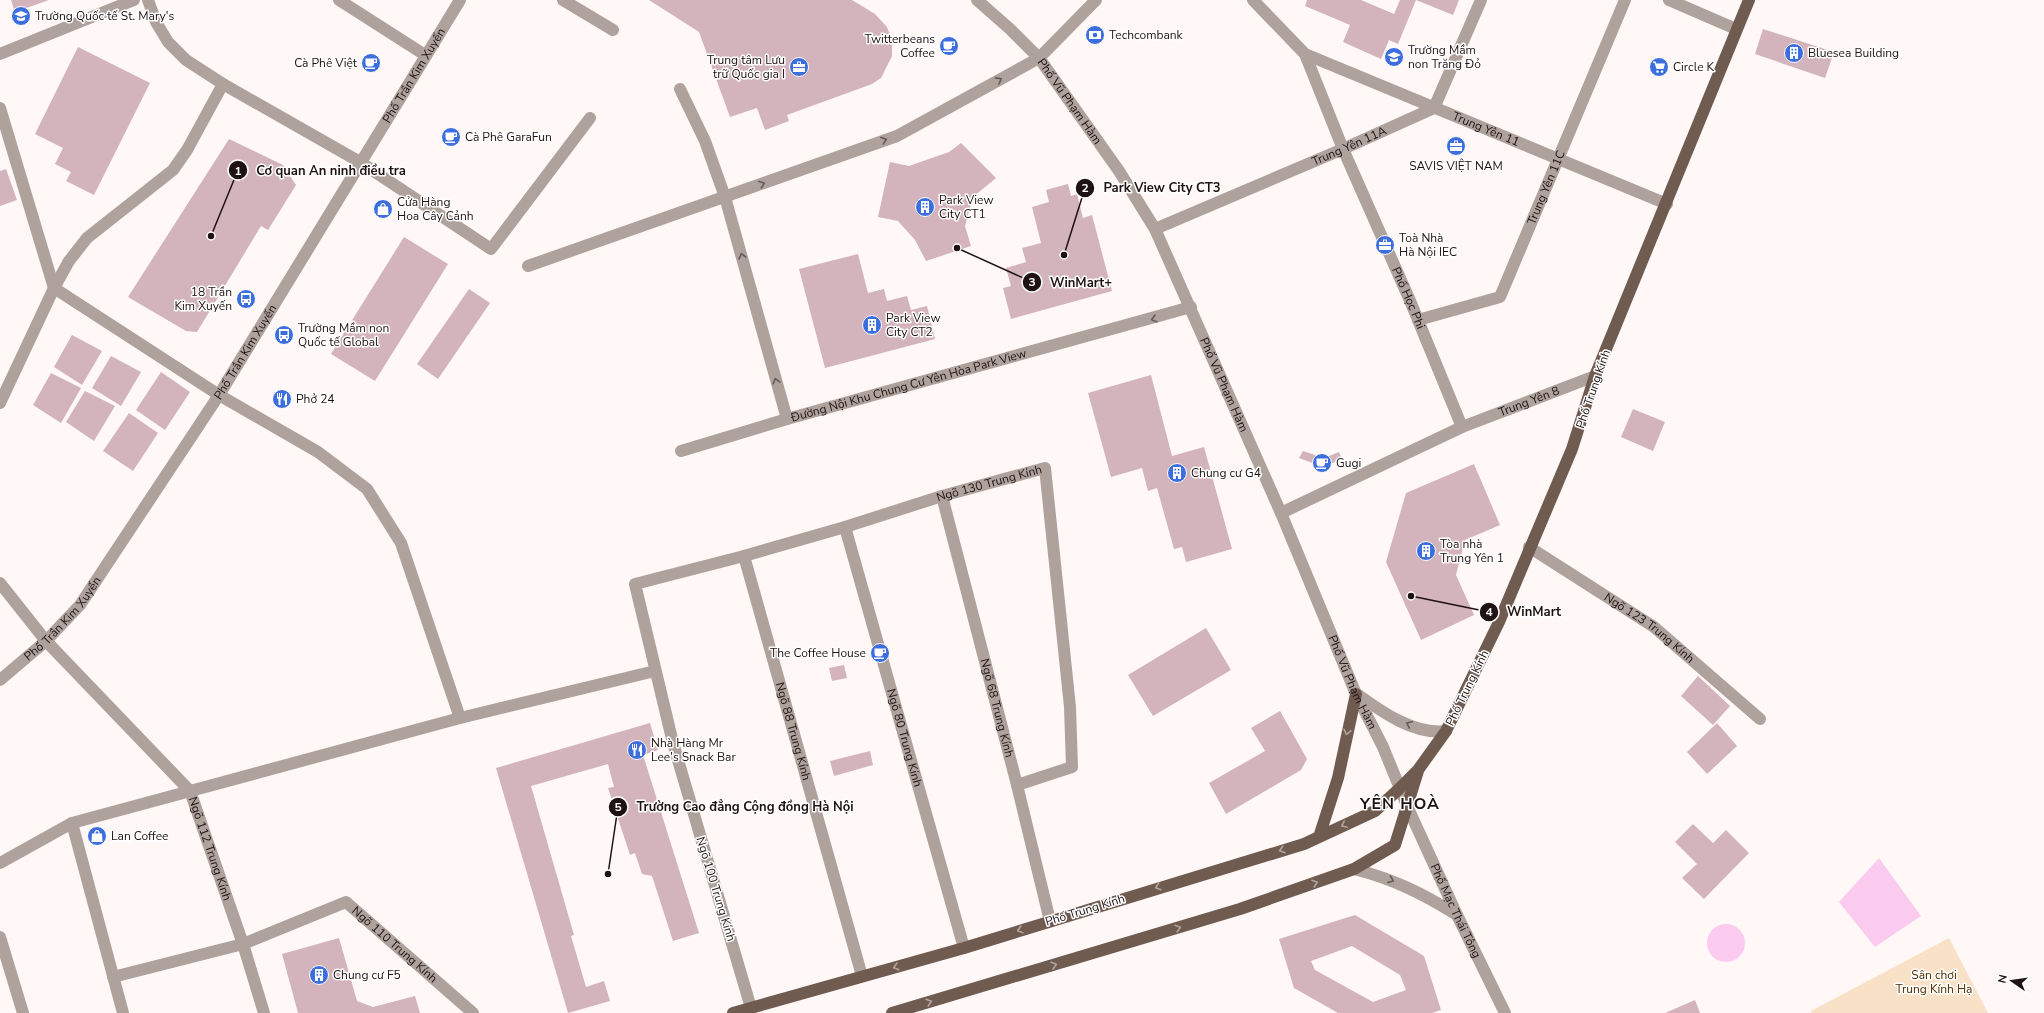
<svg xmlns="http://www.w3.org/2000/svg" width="2044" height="1013" font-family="'Nunito Sans',sans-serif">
  <rect width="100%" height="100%" fill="#fff8f7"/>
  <path fill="#f9e1c7" d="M1949 938 1988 1013H1812L1811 1011Z"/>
  <path fill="#fbcaef" d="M1879 858 1921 916 1875 947 1839 902Z
    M1707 943a19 19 0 1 1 38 0a19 19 0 1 1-38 0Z"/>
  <path fill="#d3b3bc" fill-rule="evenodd" d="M11 0H49L15 12Z
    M649 0H852L875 14 887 27 892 40V56L881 78 872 84 787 115 789 121 765 130 757 108 730 117 699 32Z
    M1307 0H1361L1394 14 1400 0H1416L1398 44 1389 40 1381 59 1343 42 1350 25 1305 6Z
    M1416 0H1459L1453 15Z
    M1763 29 1834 52 1825 78 1755 54Z
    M78 47 150 83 94 195 66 181 71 172 55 164 63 148 35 134Z
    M229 139 283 165 296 185 268 230 261 226 197 332 186 331 128 297Z
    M961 143 996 178 973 197 965 226 971 246 926 261 915 240 898 221 878 217 890 162 909 166 949 152Z
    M6 169 17 200 0 206V171Z
    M1068 184 1071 196 1077 194 1083 218 1092 215 1112 291 1011 319 1003 288 1011 286 1006 268 1026 262 1022 248 1041 243 1032 207 1049 202 1046 190Z
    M404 237 448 264 375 381 331 354Z
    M858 254 868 293 884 289 887 301 907 296 911 310 927 306 935 339 825 368 799 269Z
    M469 289 490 303 438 379 417 364Z
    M72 335 102 351 82 385 54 367Z
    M111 356 141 372 121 406 92 388Z
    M161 372 190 392 165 430 136 410Z
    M51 373 81 388 61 423 33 405Z
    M1151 375 1172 456 1204 447 1232 549 1186 562 1182 547 1174 549 1157 488 1148 491 1142 468 1111 477 1088 393Z
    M85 391 115 406 94 441 66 422Z
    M1633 409 1665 422 1653 451 1621 437Z
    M129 413 158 433 133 471 103 451Z
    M1303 451 1324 458 1339 452 1342 459 1323 467 1299 458Z
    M1474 464 1500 525 1465 540 1456 575 1474 615 1421 640 1386 562 1406 493Z
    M1206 628 1231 670 1153 716 1128 675Z
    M844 665 847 678 832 681 829 668Z
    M1698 676 1730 706 1713 725 1681 696Z
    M1280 711 1307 759 1301 770 1226 814 1209 783 1265 751 1251 728Z
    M650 723 658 750 643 755 699 933 673 941 652 876 642 874 635 853 630 855 608 788 614 787 608 764 531 786 574 935 571 936 586 987 604 981 610 1001 568 1013 496 768Z
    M1717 723 1737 746 1707 774 1687 752Z
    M870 751 873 765 834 776 830 761Z
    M1693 824 1713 843 1726 830 1749 853 1704 899 1682 878 1697 864 1675 842Z
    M1355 915 1424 956 1441 1010 1432 1013H1338L1294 988 1279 939ZM1352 946 1400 975 1406 990 1373 1002 1315 970 1311 961Z
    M339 938 357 1001 373 1007 415 996 420 1013H298L282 954Z
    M1695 1000 1700 1013H1665Z"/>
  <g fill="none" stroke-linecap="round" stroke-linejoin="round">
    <g stroke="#afa29c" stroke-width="12">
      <path d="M148 0 156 22 168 42 186 60 223 84 360 162 491 249 590 118"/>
      <path d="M339 0 425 55"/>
      <path d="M563 0 613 30"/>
      <path id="s1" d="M977 0 1010 29 1039 58 1119 171 1155 229 1281 513 1356 694 1383 747 1408 808 1457 915 1505 1013"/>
      <path id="s2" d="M1253 0 1305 54 1343 149 1411 303 1462 427"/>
      <path d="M1669 0 1736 29"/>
      <path d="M0 54 134 0"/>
      <path id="s3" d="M1305 54 1667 204"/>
      <path d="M680 89 705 141 725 197 787 419"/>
      <path d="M0 108 54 288 219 395 318 452 367 489 401 543 460 718"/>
      <path id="s4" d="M1155 229 1343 149 1434 108 1481 0"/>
      <path d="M528 266 897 136 1039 58 1096 0"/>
      <path id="s5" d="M1418 320 1500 297 1625 0"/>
      <path d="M0 403 54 288 69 261 87 238 173 170 187 150 223 84"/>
      <path id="s6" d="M681 451 787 419 1191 307"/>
      <path id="s7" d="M942 496 1017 785 1050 921"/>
      <path id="s8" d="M1281 513 1462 427 1595 376"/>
      <path id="s9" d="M845 527 964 948"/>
      <path id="s10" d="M1529 547 1654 627 1760 719"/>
      <path id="s11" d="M744 556 862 976"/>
      <path id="s12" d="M0 583 46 641 190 791 243 944 264 1013"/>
      <path id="s13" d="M0 680 46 641 80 605 219 395 460 0"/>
      <path d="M1357 694C1382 712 1414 735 1446 731"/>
      <path d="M72 823 123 1013"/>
      <path d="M0 863 72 823 460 718 655 671"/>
      <path d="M1354 869C1393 879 1422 893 1457 915"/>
      <path d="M0 937 23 1013"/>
      <path id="s14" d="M113 977 243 944 346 902 473 1013"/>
      <path id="s15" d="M751 1008 673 743 635 584 744 556 845 527 942 496 1045 468 1070 707 1072 767 1017 785"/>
    </g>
    <path stroke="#705b51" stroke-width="12" d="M1319 837 1338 778 1356 694
      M733 1013 964 948 1304 844 1375 811 1399 789 1418 770 1446 731 1499 622 1572 449 1595 376 1749 0
      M892 1013 1240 909 1354 869 1395 845 1418 771"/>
  </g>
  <defs><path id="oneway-chevron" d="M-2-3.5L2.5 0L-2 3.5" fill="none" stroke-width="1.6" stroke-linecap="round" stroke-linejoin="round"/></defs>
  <g stroke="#665a57">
    <use href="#oneway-chevron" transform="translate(999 80) rotate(-29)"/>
    <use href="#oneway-chevron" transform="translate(884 140) rotate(-20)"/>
    <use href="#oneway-chevron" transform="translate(762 184) rotate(-20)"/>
    <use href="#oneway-chevron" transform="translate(742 256) rotate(-105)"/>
    <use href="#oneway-chevron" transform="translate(1154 319) rotate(165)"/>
    <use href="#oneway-chevron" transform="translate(776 381) rotate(-105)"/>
    <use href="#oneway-chevron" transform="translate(1409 724) rotate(-155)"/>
    <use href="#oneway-chevron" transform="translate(1391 880) rotate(21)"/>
  </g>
  <g stroke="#b0a59f">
    <use href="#oneway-chevron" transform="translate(1347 732) rotate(102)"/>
    <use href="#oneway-chevron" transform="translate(1344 825) rotate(155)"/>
    <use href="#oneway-chevron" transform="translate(1282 850) rotate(163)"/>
    <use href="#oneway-chevron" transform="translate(1315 883) rotate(-19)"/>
    <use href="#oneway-chevron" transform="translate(1158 887) rotate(163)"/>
    <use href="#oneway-chevron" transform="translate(1178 928) rotate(-17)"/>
    <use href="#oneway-chevron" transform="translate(1020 930) rotate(163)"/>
    <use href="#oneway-chevron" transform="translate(1054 965) rotate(-16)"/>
    <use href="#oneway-chevron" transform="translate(896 967) rotate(164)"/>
    <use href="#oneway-chevron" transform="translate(929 1002) rotate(-17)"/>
  </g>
  <defs>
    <symbol id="school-disc" viewBox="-11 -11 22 22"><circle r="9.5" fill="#3d6ede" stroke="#fff"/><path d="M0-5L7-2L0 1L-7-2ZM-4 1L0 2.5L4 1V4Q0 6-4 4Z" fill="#fff"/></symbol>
    <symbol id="bank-disc" viewBox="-11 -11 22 22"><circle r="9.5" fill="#3d6ede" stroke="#fff"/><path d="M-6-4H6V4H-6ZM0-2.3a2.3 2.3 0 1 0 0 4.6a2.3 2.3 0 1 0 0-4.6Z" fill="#fff"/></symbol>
    <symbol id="cafe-disc" viewBox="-11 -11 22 22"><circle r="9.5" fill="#3d6ede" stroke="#fff"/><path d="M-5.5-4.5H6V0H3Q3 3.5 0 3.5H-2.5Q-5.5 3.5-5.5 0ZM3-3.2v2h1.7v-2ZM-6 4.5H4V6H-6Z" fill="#fff"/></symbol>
    <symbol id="building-disc" viewBox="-11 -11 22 22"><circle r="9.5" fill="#3d6ede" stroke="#fff"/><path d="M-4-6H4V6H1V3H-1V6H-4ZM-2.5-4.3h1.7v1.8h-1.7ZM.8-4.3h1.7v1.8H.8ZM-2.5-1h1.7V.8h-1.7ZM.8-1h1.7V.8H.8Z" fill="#fff"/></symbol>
    <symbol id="office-disc" viewBox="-11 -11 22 22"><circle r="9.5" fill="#3d6ede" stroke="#fff"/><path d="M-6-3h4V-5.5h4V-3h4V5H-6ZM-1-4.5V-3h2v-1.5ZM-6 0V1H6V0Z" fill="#fff"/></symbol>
    <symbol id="supermarket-disc" viewBox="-11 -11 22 22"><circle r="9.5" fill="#3d6ede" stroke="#fff"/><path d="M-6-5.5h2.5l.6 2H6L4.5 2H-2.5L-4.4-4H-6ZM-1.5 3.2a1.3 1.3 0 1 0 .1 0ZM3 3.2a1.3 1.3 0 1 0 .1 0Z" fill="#fff"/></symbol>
    <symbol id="shop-disc" viewBox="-11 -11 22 22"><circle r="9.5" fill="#3d6ede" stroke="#fff"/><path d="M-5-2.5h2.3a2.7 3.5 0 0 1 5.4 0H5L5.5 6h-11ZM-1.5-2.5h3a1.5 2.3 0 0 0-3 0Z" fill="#fff"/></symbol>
    <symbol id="bus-disc" viewBox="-11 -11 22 22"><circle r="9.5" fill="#3d6ede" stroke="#fff"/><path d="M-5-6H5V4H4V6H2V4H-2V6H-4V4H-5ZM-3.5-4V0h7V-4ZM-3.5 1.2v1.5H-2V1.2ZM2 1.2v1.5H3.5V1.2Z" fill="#fff"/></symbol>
    <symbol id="restaurant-disc" viewBox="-11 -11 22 22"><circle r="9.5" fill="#3d6ede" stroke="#fff"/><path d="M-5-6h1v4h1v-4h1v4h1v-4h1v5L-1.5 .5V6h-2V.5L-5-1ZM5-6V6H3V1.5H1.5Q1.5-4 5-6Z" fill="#fff"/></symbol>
  </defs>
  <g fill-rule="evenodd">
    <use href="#school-disc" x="10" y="5" width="22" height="22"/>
    <use href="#bank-disc" x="1084" y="24" width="22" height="22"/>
    <use href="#cafe-disc" x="938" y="35" width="22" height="22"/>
    <use href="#building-disc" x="1783" y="42" width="22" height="22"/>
    <use href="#school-disc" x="1383" y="46" width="22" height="22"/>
    <use href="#cafe-disc" x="360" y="52" width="22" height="22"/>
    <use href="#office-disc" x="788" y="56" width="22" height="22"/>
    <use href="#supermarket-disc" x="1648" y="56" width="22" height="22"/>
    <use href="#cafe-disc" x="440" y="126" width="22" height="22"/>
    <use href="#office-disc" x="1445" y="135" width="22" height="22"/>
    <use href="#building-disc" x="914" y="196" width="22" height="22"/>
    <use href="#shop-disc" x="372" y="198" width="22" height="22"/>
    <use href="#office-disc" x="1374" y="234" width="22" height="22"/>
    <use href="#bus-disc" x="235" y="288" width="22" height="22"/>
    <use href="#building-disc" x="861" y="314" width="22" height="22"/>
    <use href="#bus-disc" x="273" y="324" width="22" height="22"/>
    <use href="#restaurant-disc" x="271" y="388" width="22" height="22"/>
    <use href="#cafe-disc" x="1311" y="452" width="22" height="22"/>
    <use href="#building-disc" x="1166" y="462" width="22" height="22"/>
    <use href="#building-disc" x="1415" y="540" width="22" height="22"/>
    <use href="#cafe-disc" x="869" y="642" width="22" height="22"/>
    <use href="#restaurant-disc" x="626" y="739" width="22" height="22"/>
    <use href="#shop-disc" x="86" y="825" width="22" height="22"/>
    <use href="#building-disc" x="308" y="964" width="22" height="22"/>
  </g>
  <g text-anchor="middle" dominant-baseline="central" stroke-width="3" stroke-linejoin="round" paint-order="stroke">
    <g font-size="12" fill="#1e1312" stroke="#fff" text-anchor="start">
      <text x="35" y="16">Trường Quốc tế St. Mary's</text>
      <text x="1109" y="35">Techcombank</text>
      <text x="935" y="39" text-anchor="end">Twitterbeans<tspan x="935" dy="14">Coffee</tspan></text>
      <text x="1408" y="50">Trường Mầm<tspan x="1408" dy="14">non Trăng Đỏ</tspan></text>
      <text x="1808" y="53">Bluesea Building</text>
      <text x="785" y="60" text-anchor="end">Trung tâm Lưu<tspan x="785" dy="14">trữ Quốc gia I</tspan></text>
      <text x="357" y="63" text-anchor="end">Cà Phê Việt</text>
      <text x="1673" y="67">Circle K</text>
      <text x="465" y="137">Cà Phê GaraFun</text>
      <text x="1456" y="166" text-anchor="middle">SAVIS VIỆT NAM</text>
      <text x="939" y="200">Park View<tspan x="939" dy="14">City CT1</tspan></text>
      <text x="397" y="202">Cửa Hàng<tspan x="397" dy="14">Hoa Cây Cảnh</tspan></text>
      <text x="1399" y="238">Toà Nhà<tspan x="1399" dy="14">Hà Nội IEC</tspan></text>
      <text x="232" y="292" text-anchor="end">18 Trần<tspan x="232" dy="14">Kim Xuyến</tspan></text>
      <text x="886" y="318">Park View<tspan x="886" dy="14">City CT2</tspan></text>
      <text x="298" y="328">Trường Mầm non<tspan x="298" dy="14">Quốc tế Global</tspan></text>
      <text x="296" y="399">Phở 24</text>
      <text x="1336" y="463">Gugi</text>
      <text x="1191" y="473">Chung cư G4</text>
      <text x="1440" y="544">Tòa nhà<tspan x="1440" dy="14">Trung Yên 1</tspan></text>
      <text x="866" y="653" text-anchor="end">The Coffee House</text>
      <text x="651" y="743">Nhà Hàng Mr<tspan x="651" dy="14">Lee's Snack Bar</tspan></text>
      <text x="111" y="836">Lan Coffee</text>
      <text x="333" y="975">Chung cư F5</text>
    </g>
    <g font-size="12" fill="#1e1312" stroke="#fff">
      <text stroke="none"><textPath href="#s13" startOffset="736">Phố Trần Kim Xuyến</textPath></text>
      <text stroke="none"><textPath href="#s1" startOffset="138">Phố Vũ Phạm Hàm</textPath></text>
      <text stroke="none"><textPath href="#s3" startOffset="196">Trung Yên 11</textPath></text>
      <text stroke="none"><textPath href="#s4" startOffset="211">Trung Yên 11A</textPath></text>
      <text stroke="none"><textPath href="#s5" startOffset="204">Trung Yên 11C</textPath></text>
      <text stroke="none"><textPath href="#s2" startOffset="340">Phố Học Phi</textPath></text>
      <text stroke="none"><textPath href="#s13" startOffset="412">Phố Trần Kim Xuyến</textPath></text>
      <text stroke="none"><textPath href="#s1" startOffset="462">Phố Vũ Phạm Hàm</textPath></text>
      <text stroke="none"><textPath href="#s6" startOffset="237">Đường Nội Khu Chung Cư Yên Hòa Park View</textPath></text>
      <text transform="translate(1593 389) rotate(-71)">Phố Trung Kính</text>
      <text stroke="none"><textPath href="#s8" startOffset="272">Trung Yên 8</textPath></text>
      <text stroke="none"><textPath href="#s15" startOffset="808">Ngõ 130 Trung Kính</textPath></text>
      <text stroke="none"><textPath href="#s13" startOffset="88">Phố Trần Kim Xuyến</textPath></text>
      <text stroke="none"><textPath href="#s10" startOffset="145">Ngõ 123 Trung Kính</textPath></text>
      <text stroke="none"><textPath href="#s1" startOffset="786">Phố Vũ Phạm Hàm</textPath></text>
      <text transform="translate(1467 688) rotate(-64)">Phố Trung Kính</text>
      <text stroke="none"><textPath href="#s7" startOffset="219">Ngõ 68 Trung Kính</textPath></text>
      <text stroke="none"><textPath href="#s11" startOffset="182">Ngõ 88 Trung Kính</textPath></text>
      <text stroke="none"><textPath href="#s9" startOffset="219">Ngõ 80 Trung Kính</textPath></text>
      <text stroke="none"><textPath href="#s12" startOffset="343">Ngõ 112 Trung Kính</textPath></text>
      <text transform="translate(716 889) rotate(73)">Ngõ 100 Trung Kính</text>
      <text transform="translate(1085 910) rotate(-17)">Phố Trung Kính</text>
      <text stroke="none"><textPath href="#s1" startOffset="1037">Phố Mạc Thái Tông</textPath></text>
      <text stroke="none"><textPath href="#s14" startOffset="310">Ngõ 110 Trung Kính</textPath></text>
    </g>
    <g font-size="12" fill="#4c2d00" stroke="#fff">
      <text x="1934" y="975">Sân chơi<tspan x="1934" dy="14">Trung Kính Hạ</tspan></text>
    </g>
    <g font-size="16" font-weight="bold" letter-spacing="1" fill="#1e1312" stroke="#fff">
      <text x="1400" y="804">YÊN HOÀ</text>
    </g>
  </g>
  <path fill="none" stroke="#1e1312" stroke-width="1.5" d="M211 236L238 170M1064 255L1085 188M957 248L1032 282M1411 596L1489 612M608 874L618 807"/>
  <g fill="#1e1312" stroke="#fff" stroke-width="1.5">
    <circle cx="211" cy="236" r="4"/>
    <circle cx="1064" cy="255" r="4"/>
    <circle cx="957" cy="248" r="4"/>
    <circle cx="1411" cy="596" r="4"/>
    <circle cx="608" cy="874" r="4"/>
    <circle cx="238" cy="170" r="10"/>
    <circle cx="1085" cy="188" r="10"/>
    <circle cx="1032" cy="282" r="10"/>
    <circle cx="1489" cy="612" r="10"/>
    <circle cx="618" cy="807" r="10"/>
  </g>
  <g font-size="12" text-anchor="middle" font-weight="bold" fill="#fff">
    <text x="238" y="175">1</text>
    <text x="1085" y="192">2</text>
    <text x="1032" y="286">3</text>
    <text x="1489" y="616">4</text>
    <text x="618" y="811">5</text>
  </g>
  <g font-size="13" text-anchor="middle" font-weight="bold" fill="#1e1312" stroke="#fff" stroke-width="3" stroke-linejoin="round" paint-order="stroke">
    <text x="331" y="175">Cơ quan An ninh điều tra</text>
    <text x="1162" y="192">Park View City CT3</text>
    <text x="1081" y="287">WinMart+</text>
    <text x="1534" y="616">WinMart</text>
    <text x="745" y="811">Trường Cao đẳng Cộng đồng Hà Nội</text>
  </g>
  <g transform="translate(2012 981) rotate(283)" stroke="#ffffff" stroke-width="3" paint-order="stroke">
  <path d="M0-3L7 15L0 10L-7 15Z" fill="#1e1312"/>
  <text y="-6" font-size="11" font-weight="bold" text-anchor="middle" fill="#1e1312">N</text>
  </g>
</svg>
